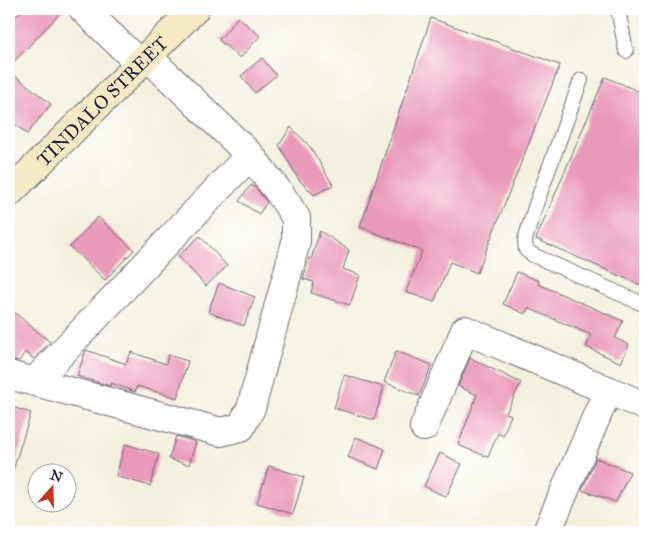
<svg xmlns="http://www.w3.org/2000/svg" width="654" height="541" font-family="'IM FELL Great Primer',serif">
  <rect width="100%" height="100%" fill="#fff"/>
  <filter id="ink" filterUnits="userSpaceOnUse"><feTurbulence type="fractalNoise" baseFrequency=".02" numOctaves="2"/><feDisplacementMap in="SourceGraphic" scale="10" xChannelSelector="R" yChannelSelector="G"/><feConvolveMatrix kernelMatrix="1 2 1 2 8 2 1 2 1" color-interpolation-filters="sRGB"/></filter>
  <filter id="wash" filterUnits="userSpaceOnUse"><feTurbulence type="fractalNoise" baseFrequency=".0096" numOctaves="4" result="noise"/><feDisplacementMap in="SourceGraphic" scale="20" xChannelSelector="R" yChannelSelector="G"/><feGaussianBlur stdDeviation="1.12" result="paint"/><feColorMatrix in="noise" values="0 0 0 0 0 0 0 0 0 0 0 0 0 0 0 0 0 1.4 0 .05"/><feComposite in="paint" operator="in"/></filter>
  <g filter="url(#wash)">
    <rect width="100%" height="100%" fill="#f3f0de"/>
    <g id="blocks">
      <path fill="#ea9ab9" d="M23 9H64L9 67V24Z
        M238 17 260 36 240 58 219 40Z
        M431 18 560 65 477 273 450 262 434 302 406 292 422 251 360 227Z
        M262 58 276 75 255 93 241 76Z
        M9 71 51 104 27 134 9 119Z
        M605 77 645 94V287L536 239Z
        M291 127 311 148 333 185 314 195 299 180 279 145Z
        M251 185 256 188 267 202 259 214 239 201Z
        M98 217 134 250 105 280 70 247Z
        M320 231 349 250 343 269 360 275 350 305 311 293 314 282 303 279 309 258 311 259Z
        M200 236 227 266 206 286 178 256Z
        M517 272 539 281 538 284 623 321 615 338 629 345 621 363 586 347 591 335 528 308 525 314 503 304Z
        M219 283 255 297 244 326 208 312Z
        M9 308 50 342 34 359 25 352 19 361 9 360Z
        M86 350 126 364 131 352 166 364 168 355 188 361 177 398 137 386 135 392 111 383 110 386 77 376Z
        M396 351 432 365 419 396 384 382Z
        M470 358 521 383 506 413 511 415 503 436 498 433 488 457 458 445 477 395 458 386Z
        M344 375 384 387 374 420 334 408Z
        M9 406 31 413 13 470 9 469Z
        M176 436 196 442 189 465 169 459Z
        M356 437 385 449 378 469 348 457Z
        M125 444 159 454 150 486 116 476Z
        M440 453 462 464 446 497 424 486Z
        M596 458 630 472 616 502 582 490Z
        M269 466 304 477 293 514 257 503Z"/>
    </g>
  </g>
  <g filter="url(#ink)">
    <use href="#blocks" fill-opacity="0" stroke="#6b6a74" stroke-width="1"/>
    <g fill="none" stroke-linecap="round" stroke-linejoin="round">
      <defs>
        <path id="lane" d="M618 9 626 51
          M581 80 535 207 525 240 526 250 533 255 645 305"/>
        <path id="street" d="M83 9 139 63
          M9 375 221 432 241 427 251 408 296 242V218L281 195 250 155 147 56
          M34 382 250 155
          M424 427 465 330 645 406
          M547 532 608 390"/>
        <g id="secondary">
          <path id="s1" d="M9 193 195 9"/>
        </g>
      </defs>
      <use href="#lane" stroke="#6b6a74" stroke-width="16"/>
      <use href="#street" stroke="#6b6a74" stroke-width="30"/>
      <use href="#secondary" stroke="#6b6a74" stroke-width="30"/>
      <use href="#lane" stroke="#fff" stroke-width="14"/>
      <use href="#street" stroke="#fff" stroke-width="28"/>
      <use href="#secondary" stroke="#f6e9c3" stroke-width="28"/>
    </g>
  </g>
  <g text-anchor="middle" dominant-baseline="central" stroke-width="5" stroke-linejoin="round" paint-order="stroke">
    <g font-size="19" fill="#22223b" stroke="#fff">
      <text stroke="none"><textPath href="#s1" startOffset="131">TINDALO STREET</textPath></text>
    </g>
  </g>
  <rect width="654" height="541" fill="none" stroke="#fff" stroke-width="30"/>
  <g transform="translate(52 488) rotate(20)"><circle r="24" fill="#ffffff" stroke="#a7a7b1"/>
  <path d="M0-4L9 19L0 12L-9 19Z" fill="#c8321e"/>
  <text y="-8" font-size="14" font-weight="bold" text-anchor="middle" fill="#22223b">N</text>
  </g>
</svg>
